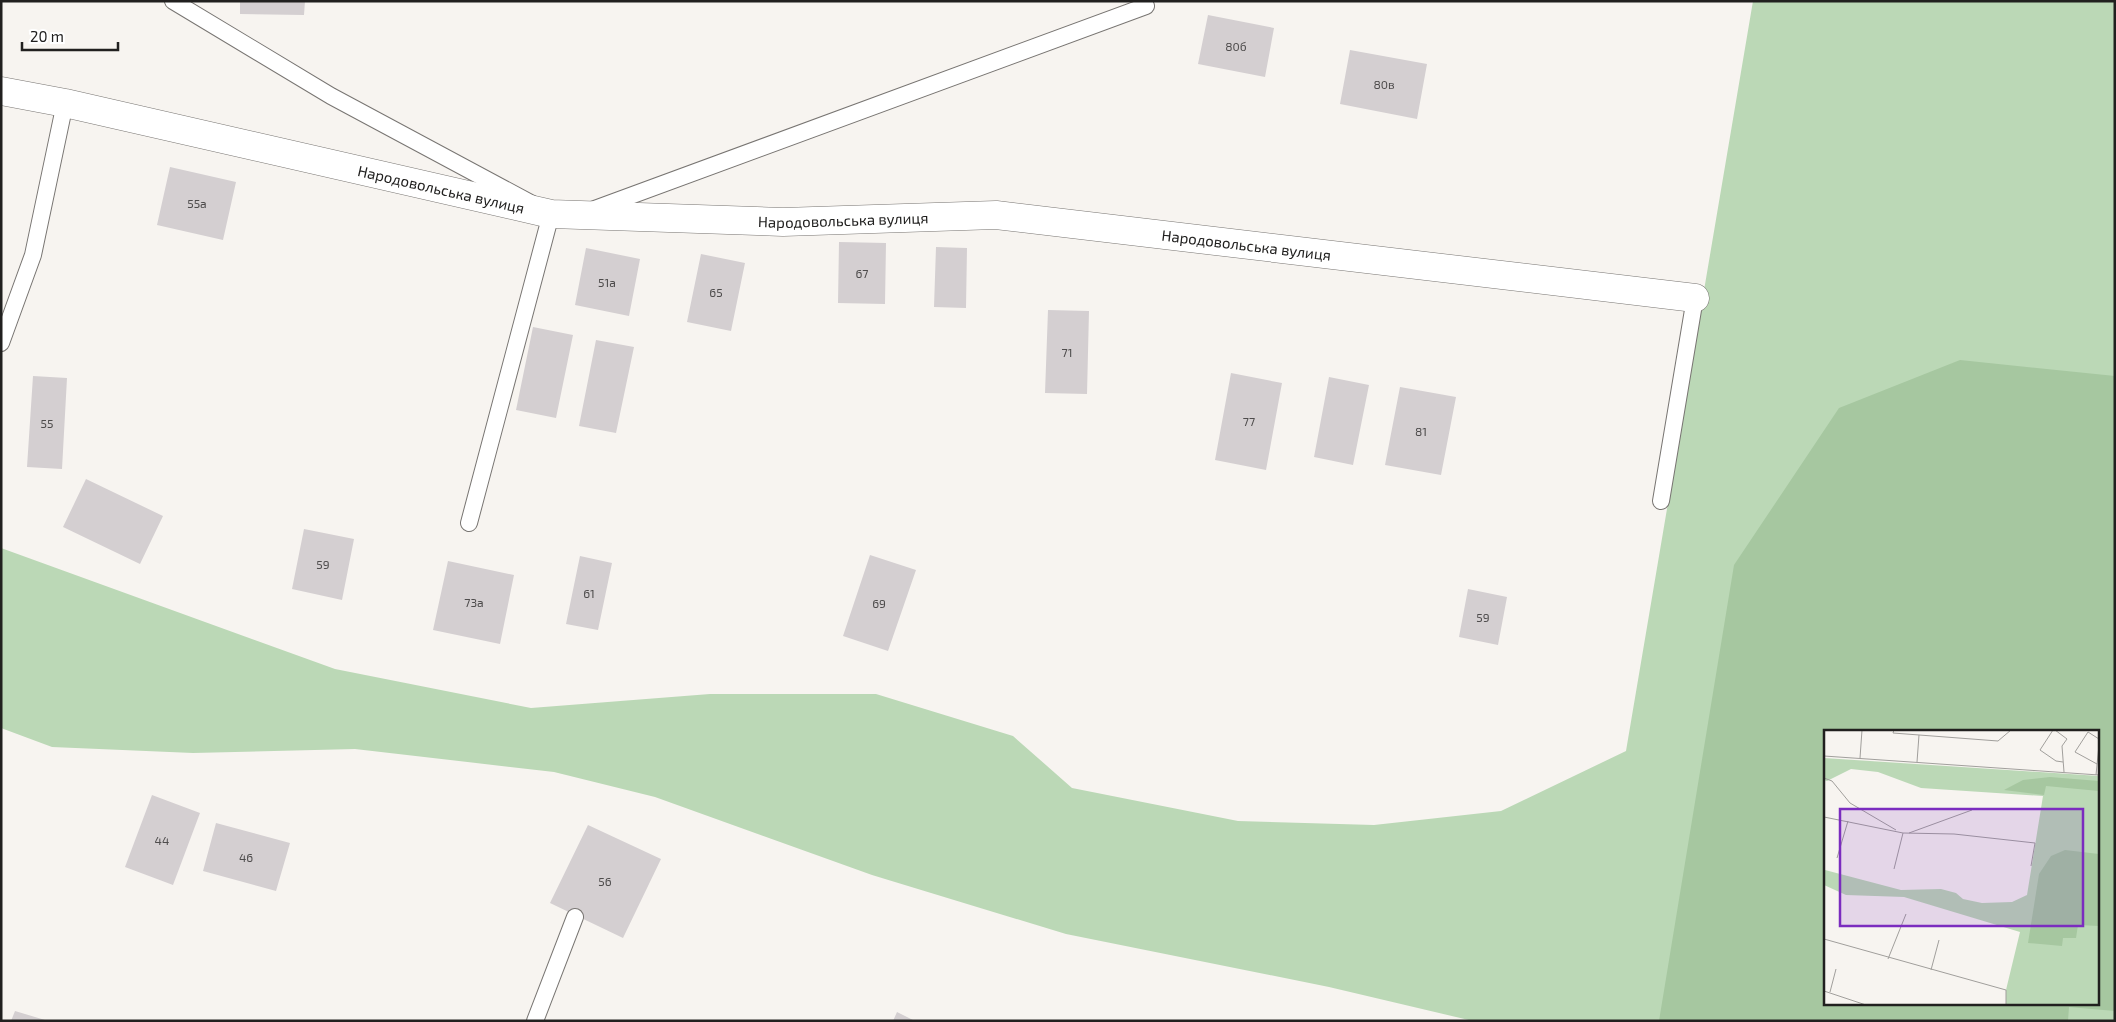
<svg xmlns="http://www.w3.org/2000/svg" width="2116" height="1022" font-family="'Exo 2',sans-serif">
  <rect width="100%" height="100%" fill="#f7f4f0"/>
  <path fill="#bbd8b6" fill-rule="evenodd" d="M1753 1H2115V1021H1473L1329 987 1066 934 872 875 655 797 554 772 355 749 193 753 52 747 1 728V548L335 669 531 708 710 694H876L1013 736 1072 788 1238 821 1374 825 1501 811 1626 751ZM1825 731H2097V1003H1825Z"/>
  <path fill="#a6c7a0" fill-rule="evenodd" d="M1960 360 2115 376V1011L2069 1007 2068 1021H1659L1734 565 1839 408ZM1825 731H2097V1003H1825Z"/>
  <path fill="#d4cfd1" d="M240 1H305L304 15 240 14Z
    M1208 15 1274 28 1265 77 1198 64Z
    M1350 50 1427 64 1417 119 1340 104Z
    M170 167 236 182 223 240 157 225Z
    M839 242 886 243 885 304 838 303Z
    M936 247 967 248 966 308 934 307Z
    M586 248 640 259 629 316 575 305Z
    M701 254 745 263 731 331 687 322Z
    M1048 310 1089 311 1087 394 1045 393Z
    M533 327 573 335 556 418 516 410Z
    M596 340 634 347 616 433 579 426Z
    M1231 373 1282 383 1266 470 1215 460Z
    M33 376 67 378 62 469 27 467Z
    M1329 377 1369 385 1353 465 1314 457Z
    M1400 387 1456 397 1441 475 1385 465Z
    M86 479 163 516 140 564 63 527Z
    M304 529 354 539 342 600 292 589Z
    M870 555 916 570 888 651 843 636Z
    M580 556 612 563 598 630 566 624Z
    M448 561 514 575 500 644 433 630Z
    M1468 589 1507 597 1498 645 1459 637Z
    M152 795 200 813 173 885 125 867Z
    M216 823 290 843 276 891 203 871Z
    M588 825 661 859 623 938 550 903Z
    M15 1011 45 1020V1021H11Z
    M897 1012 915 1021H893Z"/>
  <g fill="none" stroke-linecap="round" stroke-linejoin="round">
    <defs>
      <path id="service" d="M173 1 331 96 551 214 469 523
        M592 210 1146 6
        M1 343 33 255 65 103
        M1661 501 1695 298
        M535 1021 575 917"/>
      <g id="minor">
        <path id="s1" d="M1 91 65 103 551 214 783 222 996 215 1695 298"/>
      </g>
    </defs>
    <use href="#service" stroke="#787572" stroke-width="18"/>
    <use href="#minor" stroke="#787572" stroke-width="29"/>
    <use href="#service" stroke="#fff" stroke-width="16"/>
    <use href="#minor" stroke="#fff" stroke-width="28"/>
  </g>
  <g text-anchor="middle" dominant-baseline="central" stroke-width="5" stroke-linejoin="round" paint-order="stroke">
    <g font-size="12" fill="#4e4c4c">
      <text x="1236" y="46">80б</text>
      <text x="1384" y="84">80в</text>
      <text x="197" y="203">55а</text>
      <text x="862" y="273">67</text>
      <text x="607" y="282">51а</text>
      <text x="716" y="292">65</text>
      <text x="1067" y="352">71</text>
      <text x="1249" y="421">77</text>
      <text x="47" y="423">55</text>
      <text x="1421" y="431">81</text>
      <text x="323" y="564">59</text>
      <text x="589" y="593">61</text>
      <text x="474" y="602">73а</text>
      <text x="879" y="603">69</text>
      <text x="1483" y="617">59</text>
      <text x="162" y="840">44</text>
      <text x="246" y="857">46</text>
      <text x="605" y="881">56</text>
    </g>
    <g font-size="15" fill="#21201f" stroke="#fff">
      <text stroke="none"><textPath href="#s1" startOffset="451">Народовольська вулиця</textPath></text>
      <text stroke="none"><textPath href="#s1" startOffset="856">Народовольська вулиця</textPath></text>
      <text stroke="none"><textPath href="#s1" startOffset="1261">Народовольська вулиця</textPath></text>
    </g>
  </g>
  <g transform="translate(1824 730)">
    <rect width="275" height="275" fill="#f7f4f0"/>
    <path d="M0 28 275 46V275H182V260L196 202 80 167 22 165 0 155 1 140 77 160 117 159 132 163 139 169 158 173 188 172 203 165 219 66 97 58 54 42 27 39 3 51 0 50Z" fill="#bbd8b6"/>
    <path d="M226 47 275 51V61L222 56 220 65 180 60 199 50ZM241 120 275 124V196L254 195 252 208H239L238 216 204 213 215 144 227 126Z" fill="#a6c7a0"/>
    <path fill="none" stroke="#a19f9c" stroke-width="1" d="M70 0 69 3 174 11 187 0M229 0 216 20 232 31 239 32M231 0 243 9 238 16 240 42M0 26 275 45M36 28 38 0M93 32 95 5M273 34 251 22 264 2 275 9M272 45 275 15M0 48 8 51 26 73 72 100M0 87 79 103 130 104 211 113 207 136M85 103 148 80M13 128 24 91M70 139 79 103M0 209 182 260V275M64 229 82 184M107 240 115 210M0 261 42 275M6 262 12 239"/>
    <path fill="#7b2cbf" fill-opacity="0.15" stroke="#7b2cbf" stroke-width="2.5" d="M16 79H259V196H16Z"/>
    <rect width="275" height="275" fill="none" stroke="#21201f" stroke-width="2.5"/>
  </g>
  <rect width="2116" height="1022" fill="none" stroke="#21201f" stroke-width="5"/>
  <path d="M22 42v8h96v-8" fill="none" stroke="#21201f" stroke-width="2.5"/>
  <text x="30" y="42" font-size="15" fill="#21201f" stroke="#ffffff" stroke-width="4" paint-order="stroke">20 m</text>
</svg>
